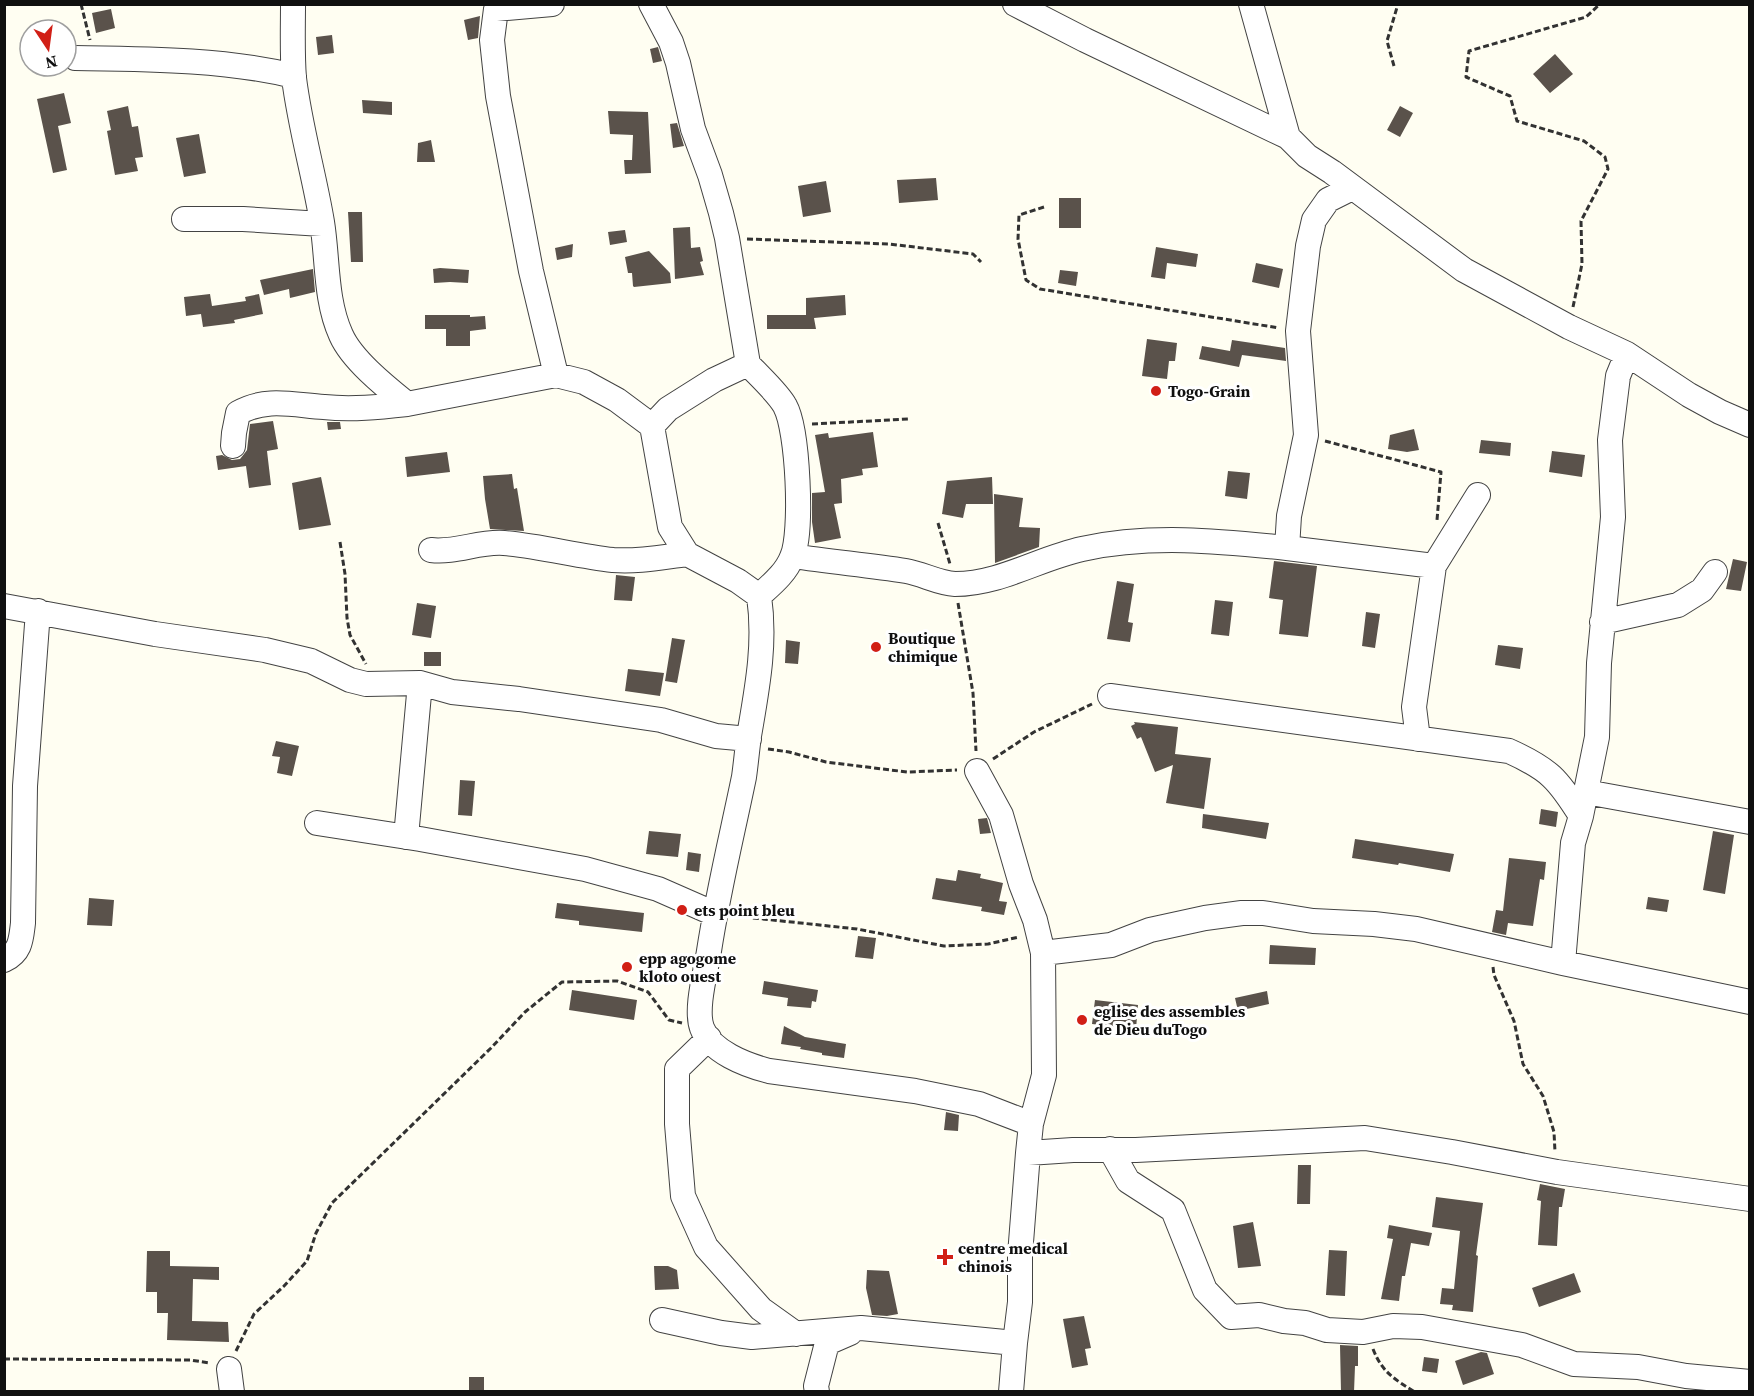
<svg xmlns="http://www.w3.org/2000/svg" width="1754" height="1396" font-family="'Source Serif 4',serif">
  <rect width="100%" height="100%" fill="#fffef2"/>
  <path fill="#5a524b" d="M111 9 115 28 96 33 92 13Z
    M480 16 478 38 468 40 464 20Z
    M332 35 334 53 318 55 316 37Z
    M658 47 662 61 653 63 650 49Z
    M1555 54 1573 74 1550 93 1533 74Z
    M64 93 71 123 58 126 67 170 53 173 37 99Z
    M362 100 392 102V115L363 113Z
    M128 106 132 127 138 126 143 157 135 158 138 171 115 175 107 131 111 130 107 111Z
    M1400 106 1413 113 1400 137 1387 130Z
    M608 111 648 112 651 173 625 174 624 160H632L633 135 610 134Z
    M677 123 684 146 673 148 670 124Z
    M199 134 206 173 184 177 176 138Z
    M431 140 435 162H417L418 143Z
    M936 178 938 200 899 203 897 180Z
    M826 181 831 212 803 217 798 186Z
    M1059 198H1081V228H1059Z
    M348 212H362L363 262H351Z
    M690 227 691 248 700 247 703 261 700 262 704 275 675 279 673 228Z
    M625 230 627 242 610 245 608 232Z
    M573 244 572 257 557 260 555 248Z
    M1156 247 1198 254 1196 267 1167 263 1165 279 1151 277Z
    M649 251 670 273 671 283 634 287 633 286 632 273H628L625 257Z
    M1256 263 1283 269 1279 288 1252 282Z
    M440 268 469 270 468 283 450 282 434 283 433 269Z
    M313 269 315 292 290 298 289 289 264 295 260 280Z
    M1060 270 1078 272 1076 286 1058 283Z
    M210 294 212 306 246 301 245 297 259 294 263 314 234 320 235 323 203 327 201 314 186 316 184 297Z
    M845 295 846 315 814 318 816 329H767V315H806V298Z
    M425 315H470V317L485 316 486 329 470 331V346H446V329H425Z
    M1147 339 1177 343 1175 361H1169L1167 379 1142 376Z
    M1232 340 1285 348 1286 361 1242 355 1239 367 1199 359 1202 346 1230 351Z
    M273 421 278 449 267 451 271 485 249 488 246 466 218 470 216 456 222 455 232 460 240 459 244 454 247 450 250 424Z
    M327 422H340L341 429 328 430Z
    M1414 429 1419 450 1407 452 1388 449 1390 435Z
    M873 432 878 467 862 469 863 475 841 479 842 503 834 504 841 538 815 543 812 522V493L825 492 815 435 828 433 829 438Z
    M1481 440 1511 443 1510 456 1479 453Z
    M1552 451 1585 455 1582 477 1549 472Z
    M447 452 450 472 407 477 405 457Z
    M1228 471 1250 473 1247 499 1225 496Z
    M512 474 514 489 517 488 524 531 490 529 485 499 483 476Z
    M321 477 331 525 299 530 292 483Z
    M992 477 993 504H966L963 518 942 514 947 481Z
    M994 494 1023 498 1019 527 1040 528 1039 547 995 563Z
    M1733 559 1747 562 1741 591 1726 589Z
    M1274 561 1317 566 1308 637 1279 634 1283 600 1269 598Z
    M616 575 635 577 632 601 614 600Z
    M1117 581 1134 584 1128 622 1133 623 1130 642 1107 639Z
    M1215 600 1233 602 1229 636 1211 634Z
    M417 603 436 606 431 638 412 635Z
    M1366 612 1380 614 1375 648 1362 646Z
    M672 638 685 640 677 683 665 681Z
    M786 640 800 642 798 664 785 663Z
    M1498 645 1523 648 1520 669 1495 665Z
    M424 652H441V666H424Z
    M628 669 664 673 660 696 625 691Z
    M1134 722 1178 727 1175 754 1211 758 1204 809 1166 803 1173 765 1155 772 1141 737 1137 739 1131 726 1135 724Z
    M276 741 299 746 292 776 277 773 280 757 272 756Z
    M460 780 475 781 472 816 458 815Z
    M1541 809 1558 812 1556 827 1539 824Z
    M1203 814 1269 823 1266 839 1202 828Z
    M987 818 991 833 980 834 978 819Z
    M649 831 681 834 678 857 646 854Z
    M1713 831 1734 835 1725 894 1703 890Z
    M1355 839 1454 854 1450 872 1399 863 1398 865 1352 858Z
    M688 852 701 854 699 872 686 870Z
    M1509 858 1546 862 1544 880 1540 879 1533 926 1508 923 1506 935 1492 932 1496 910 1503 911Z
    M958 870 981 874 980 878 1003 883 999 901 1007 902 1004 915 981 911 982 907 932 899 936 878 956 881Z
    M1648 897 1669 900 1667 912 1646 909Z
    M89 898 114 900 112 926 87 925Z
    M557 903 644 913 642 932 579 925V921L555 918Z
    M858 936 876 938 873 959 855 957Z
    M1270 945 1316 948 1315 965 1269 964Z
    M764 981 818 990 816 1002 812 1001 811 1008 787 1006 788 998 762 994Z
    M572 990 637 1000 634 1020 569 1010Z
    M1267 991 1269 1004 1238 1011 1235 998Z
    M1095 1000 1138 1005 1136 1029 1092 1024Z
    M784 1026 805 1037 846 1044 844 1058 822 1055V1053L800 1049 801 1047 781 1044Z
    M946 1112 959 1115 958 1131 944 1130Z
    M1298 1165H1311L1310 1204H1297Z
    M1540 1184 1565 1189 1562 1207H1559L1557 1246 1538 1245 1541 1201 1537 1200Z
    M1436 1197 1483 1203 1476 1255 1478 1256 1473 1312 1452 1310 1453 1305 1440 1304 1442 1288 1454 1289 1460 1231 1432 1227Z
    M1253 1222 1261 1266 1238 1268 1233 1226Z
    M1389 1225 1432 1233 1429 1246 1411 1243 1405 1276H1402L1399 1301 1381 1299 1393 1239 1387 1238Z
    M1329 1250 1347 1251 1345 1296 1326 1295Z
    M147 1251H170V1266L219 1267V1280L193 1279 192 1321 228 1322 229 1342 167 1340 168 1313H157V1292H146Z
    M654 1266H668L677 1270 679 1289 655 1290Z
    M867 1270 889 1271 898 1314 887 1316 872 1315 866 1288Z
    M1574 1273 1581 1292 1539 1307 1532 1288Z
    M1084 1316 1091 1348 1085 1349 1088 1365 1072 1368 1063 1319Z
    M1340 1345 1358 1346V1366H1355L1354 1392H1341Z
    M1481 1352 1487 1353 1494 1374 1463 1385 1455 1361Z
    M1424 1357 1439 1359 1437 1373 1422 1371Z
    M469 1377H484V1392H469Z"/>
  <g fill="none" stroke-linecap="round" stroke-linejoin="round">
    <defs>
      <path id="minor" d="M293 4C293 29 292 54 294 78 300 127 314 174 322 222 328 259 325 300 341 335 352 360 386 387 407 404L556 375 584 382 617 400 652 426 670 527 687 554 738 581 759 596C766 644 757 689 749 736 747 750 746 763 744 777 732 835 718 892 709 951 706 971 695 1009 702 1028 711 1052 746 1065 769 1071L915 1091 979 1104 1031 1124
        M552 4 496 9 492 40 498 96 531 271 556 375
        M651 4 671 42 678 63 693 129 710 175 721 213 727 238 748 364 714 380 668 409 652 426
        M1015 4 1085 40 1288 137 1307 156 1332 172 1464 270 1569 327 1627 354 1689 395 1720 412 1750 425
        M1251 4 1288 137
        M75 58C147 59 224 59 294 76
        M1352 188 1328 200 1314 220 1308 246 1298 331 1306 435 1289 516 1287 548 1434 566
        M184 219H243L322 224
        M748 364C758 375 779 394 785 406 798 429 803 533 792 557 786 573 771 585 759 596
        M233 446 234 433 238 413C266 397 293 405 324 407 351 410 380 407 407 404
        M431 550C456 553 479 541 504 543 540 546 577 556 613 560 638 562 662 557 687 554
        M793 556C831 562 869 565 906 571 923 574 938 583 955 584 1000 584 1040 558 1082 549 1150 534 1219 541 1287 548
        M4 606 155 634 265 650 311 661 350 680 366 684 420 683 452 692 519 699 661 720 716 736 749 739
        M1602 622 1678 605 1702 590 1715 572
        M1110 696 1509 751C1549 769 1558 779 1581 816L1573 843 1563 963
        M1418 739 1414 707 1434 566 1478 495
        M977 771 1001 815 1021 884 1035 920 1043 953 1044 1075 1031 1124 1028 1153 1020 1255V1302L1015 1343 1011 1392
        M1586 792 1750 822
        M1581 816 1597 737 1599 663 1613 517 1610 440 1618 376 1627 354
        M317 823 420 839 585 869 658 889 715 914
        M406 837 420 683
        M1043 953 1111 945 1150 930 1205 918 1242 913H1263L1313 921 1374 924 1416 929 1563 963 1750 1002
        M4 960C21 952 21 939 23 923L25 786 38 611
        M709 1038 677 1069V1124L683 1196 706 1247 761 1309 796 1334
        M1110 1149 1128 1181 1173 1210 1205 1290 1231 1317 1259 1315 1284 1321 1305 1323 1327 1330 1363 1332 1393 1326 1422 1327 1522 1345 1574 1364 1638 1367 1686 1376 1750 1382
        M1028 1153 1073 1150H1136L1365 1138 1452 1152 1557 1172 1750 1199
        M662 1320 721 1333 752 1337 861 1328 1015 1343
        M229 1369 232 1392
        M817 1392 816 1386 827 1343 850 1333"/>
    </defs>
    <use href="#minor" stroke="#434343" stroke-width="26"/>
    <path stroke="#323232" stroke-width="3" stroke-dasharray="6 3" stroke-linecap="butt" d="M81 4 90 40
      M1394 66 1387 41 1398 4
      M1044 207 1019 215 1018 239 1026 280 1040 289 1279 328
      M747 239 889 244 973 254 981 262
      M1573 307 1582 264 1581 221 1608 169 1605 157 1584 141 1517 121 1510 96 1466 77 1469 51 1586 17 1600 4
      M812 424 908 419
      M1325 441 1441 472 1437 520
      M938 523 950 564
      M340 542 345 574 347 618 350 635 366 664
      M958 603 973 693 976 751
      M768 749 789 752 826 762 907 772 957 770
      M993 759 1034 732 1092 704
      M735 916 857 929 944 946 988 944 1019 937
      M1493 967 1494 975 1514 1021 1523 1064 1543 1096 1554 1132 1555 1152
      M1373 1349C1382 1372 1394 1379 1415 1392
      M236 1351 254 1314 284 1286 307 1261 316 1233 332 1203 491 1048 525 1012 562 982 617 981 648 992 669 1020 682 1023
      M4 1359 190 1360 210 1363"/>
    <use href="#minor" stroke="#fff" stroke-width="24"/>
  </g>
  <g fill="#d11f16" stroke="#fff" stroke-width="2">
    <circle cx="1156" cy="391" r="6"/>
    <circle cx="876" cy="647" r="6"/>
    <circle cx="682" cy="910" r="6"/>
    <circle cx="627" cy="967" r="6"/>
    <circle cx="1082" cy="1020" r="6"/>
    <path d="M942 1248h6v6h6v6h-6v6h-6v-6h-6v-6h6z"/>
  </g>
  <g text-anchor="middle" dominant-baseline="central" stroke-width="6" stroke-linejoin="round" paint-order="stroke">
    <g font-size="16" font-weight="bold" fill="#101010" stroke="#fff" text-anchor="start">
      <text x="1168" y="391">Togo-Grain</text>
      <text x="888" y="638">Boutique<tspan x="888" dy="18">chimique</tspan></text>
      <text x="694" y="910">ets point bleu</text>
      <text x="639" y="958">epp agogome<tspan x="639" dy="18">kloto ouest</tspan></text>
      <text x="1094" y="1011">eglise des assembles<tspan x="1094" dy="18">de Dieu duTogo</tspan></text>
      <text x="958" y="1248">centre medical<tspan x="958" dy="18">chinois</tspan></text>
    </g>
  </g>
  <rect width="1754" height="1396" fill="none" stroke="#101010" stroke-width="12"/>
  <g transform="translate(48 48) rotate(167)"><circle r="28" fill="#ffffff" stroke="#9f9f9f" stroke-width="1.5"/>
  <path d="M0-4.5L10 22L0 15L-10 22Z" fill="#d11f16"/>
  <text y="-9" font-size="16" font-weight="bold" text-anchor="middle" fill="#101010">N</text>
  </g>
</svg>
